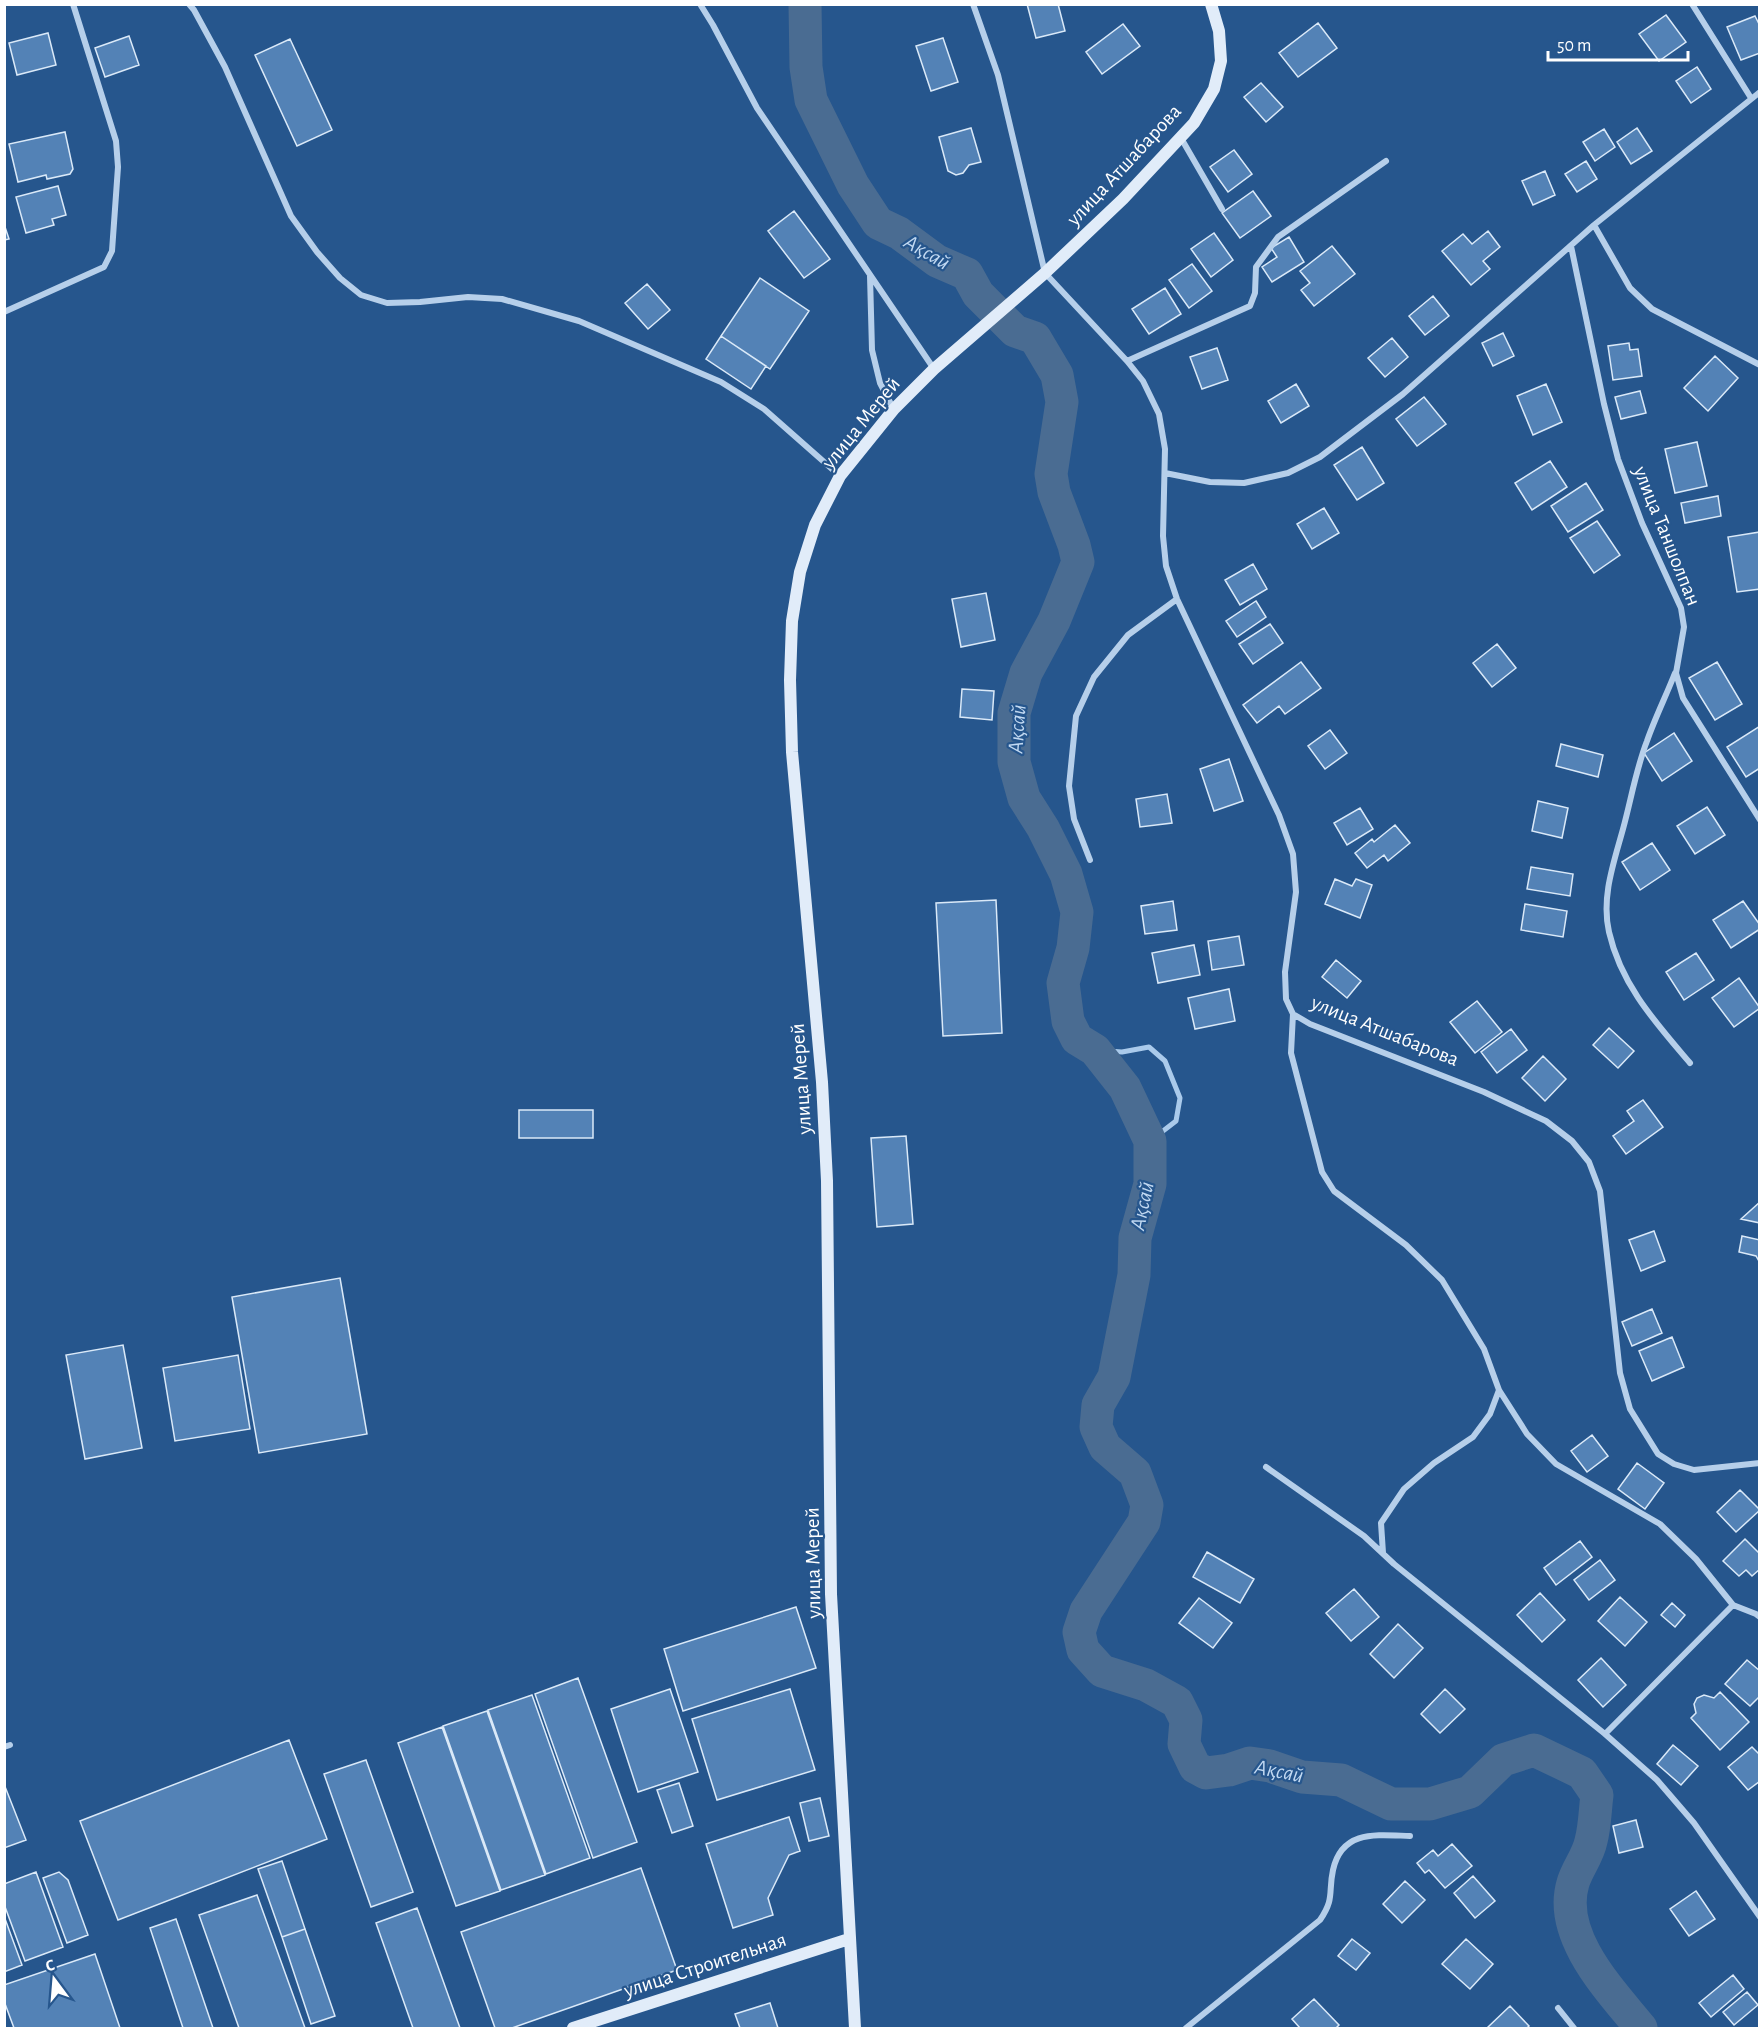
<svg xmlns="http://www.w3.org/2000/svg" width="1764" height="2033" font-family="'Alegreya Sans',sans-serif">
  <rect width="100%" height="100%" fill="#26568d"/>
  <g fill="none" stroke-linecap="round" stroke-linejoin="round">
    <path stroke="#aacaeb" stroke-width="5" d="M1095 1050 1122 1052 1149 1047 1165 1061 1180 1098 1176 1121 1150 1141"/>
    <path stroke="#4a6c92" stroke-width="33" d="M805 4 806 67 811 100 853 185 878 223 899 233 937 261 967 274 978 294 1015 331 1035 338 1057 375 1062 402 1051 474 1054 492 1074 545 1078 562 1054 621 1026 673 1014 713V762L1024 798 1043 828 1066 874 1077 912 1073 948 1063 983 1068 1021 1077 1039 1095 1050 1125 1088 1150 1141V1184L1135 1238 1134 1275 1114 1377 1098 1405 1096 1427 1105 1447 1135 1473 1147 1505 1144 1522 1086 1611 1079 1632 1083 1650 1102 1671 1146 1685 1177 1702 1186 1720 1184 1744 1195 1767 1206 1773 1229 1770 1250 1763 1270 1766 1302 1777 1341 1780 1391 1804H1430L1470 1792 1503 1760 1534 1750 1582 1773 1597 1795C1595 1810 1595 1826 1591 1841 1588 1856 1577 1869 1573 1883 1557 1936 1611 1991 1641 2028"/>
  </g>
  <path fill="#5382b6" stroke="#dae9f8" stroke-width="1.5" d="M1027 4H1058L1065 31 1036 38Z
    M1666 15 1686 42 1659 61 1639 34Z
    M1755 16 1760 26V53L1741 60 1727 27Z
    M1318 23 1337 48 1298 77 1279 53Z
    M1123 24 1140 46 1102 74 1086 52Z
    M48 33 56 65 17 75 9 43Z
    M129 36 139 65 105 77 95 48Z
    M943 38 958 82 931 91 916 46Z
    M290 39 332 130 297 146 255 55Z
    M1697 67 1711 89 1691 103 1676 81Z
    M1261 83 1283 107 1266 122 1244 97Z
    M971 128 981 162 969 165 963 173 956 175 948 171 939 137Z
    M1637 128 1652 151 1631 164 1617 142Z
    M1604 129 1615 147 1595 161 1583 142Z
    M65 132 73 169 70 174 47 179 46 175 18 182 9 144Z
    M1234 150 1252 174 1228 192 1210 167Z
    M1586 161 1597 179 1577 192 1565 174Z
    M1545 171 1555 195 1533 205 1522 181Z
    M58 186 66 215 52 219 54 225 26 233 16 197Z
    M1253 191 1271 216 1240 238 1222 213Z
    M794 211 830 259 804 278 768 231Z
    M4 224 9 239 4 240Z
    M1488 231 1500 247 1483 261 1490 269 1471 285 1442 251 1463 234 1472 244Z
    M1214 233 1233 260 1211 277 1191 249Z
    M1289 237 1304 262 1272 282 1262 267 1277 257 1271 248Z
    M1332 246 1355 274 1314 306 1301 290 1310 283 1300 271Z
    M1192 264 1212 291 1189 308 1169 280Z
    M760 278 809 311 770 369 721 336Z
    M647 284 670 310 648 329 625 303Z
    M1165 288 1181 314 1149 334 1132 309Z
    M1433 296 1449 316 1425 335 1409 316Z
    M1503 333 1514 356 1493 366 1482 343Z
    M721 336 766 366 751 389 706 359Z
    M1392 338 1408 357 1385 377 1368 358Z
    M1629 343 1630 350 1638 349 1642 376 1613 380 1608 346Z
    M1217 348 1228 380 1202 389 1190 357Z
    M1715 356 1738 378 1708 411 1684 388Z
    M1296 384 1309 406 1281 423 1268 401Z
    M1546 384 1562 422 1533 435 1517 396Z
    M1640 391 1646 413 1621 419 1615 397Z
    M1424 397 1446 424 1417 446 1396 419Z
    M1697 442 1707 486 1675 493 1665 449Z
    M1362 447 1384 483 1357 500 1334 465Z
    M1550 461 1567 487 1532 510 1515 483Z
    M1586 483 1603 510 1568 532 1551 506Z
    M1718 496 1721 516 1685 523 1681 503Z
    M1324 508 1339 533 1312 549 1297 524Z
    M1597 521 1620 555 1594 573 1570 538Z
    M1760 532V589L1737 592 1728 537Z
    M1253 564 1267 589 1240 605 1225 580Z
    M986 593 995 640 961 647 952 599Z
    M1256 601 1266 617 1237 637 1226 621Z
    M1270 624 1283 643 1253 664 1239 644Z
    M1497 644 1516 668 1492 687 1473 663Z
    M1301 662 1321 688 1285 714 1279 706 1257 723 1243 705Z
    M1717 662 1742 704 1715 720 1689 678Z
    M962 689 994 691 992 720 960 717Z
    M1760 726V768L1746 777 1727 747Z
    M1330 730 1347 753 1325 769 1308 746Z
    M1674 733 1692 761 1662 781 1644 753Z
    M1561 744 1603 755 1598 777 1556 766Z
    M1229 759 1243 801 1214 811 1200 769Z
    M1167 794 1172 823 1140 827 1136 799Z
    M1538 801 1568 808 1562 838 1532 831Z
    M1707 807 1725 835 1695 854 1677 826Z
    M1360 808 1373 829 1347 845 1334 823Z
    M1395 825 1410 843 1388 861 1384 855 1367 868 1355 853 1372 839 1374 842Z
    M1652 843 1670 870 1640 890 1622 862Z
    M1531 867 1573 874 1570 896 1527 889Z
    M1335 879 1352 886 1356 879 1372 885 1360 918 1325 904Z
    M996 900 1002 1033 943 1036 936 903Z
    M1173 901 1177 930 1145 934 1141 906Z
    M1743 901 1760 925V929L1731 948 1713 920Z
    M1525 904 1567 911 1563 937 1521 930Z
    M1239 936 1244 965 1212 970 1208 941Z
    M1194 945 1200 975 1158 983 1152 953Z
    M1696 953 1714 980 1684 1000 1666 972Z
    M1336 960 1361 981 1347 998 1322 977Z
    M1739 978 1760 1008 1734 1027 1712 998Z
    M1229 989 1235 1021 1195 1029 1188 998Z
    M1477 1001 1502 1032 1475 1053 1450 1022Z
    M1609 1028 1634 1051 1618 1068 1593 1045Z
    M1511 1029 1527 1050 1497 1073 1481 1052Z
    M1543 1056 1566 1079 1545 1101 1522 1078Z
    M1643 1100 1663 1127 1626 1154 1613 1136 1634 1121 1627 1111Z
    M519 1110H593V1138H519Z
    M906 1136 913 1224 877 1227 871 1138Z
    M1760 1202V1223L1741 1219Z
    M1654 1231 1665 1261 1641 1271 1629 1240Z
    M1742 1236 1760 1240V1263L1756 1256 1739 1252Z
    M340 1278 367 1434 259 1453 232 1297Z
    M1652 1309 1662 1333 1632 1346 1622 1322Z
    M1672 1337 1684 1367 1652 1381 1639 1351Z
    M123 1345 142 1448 85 1459 66 1355Z
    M238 1355 250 1429 175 1441 163 1368Z
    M1592 1435 1608 1456 1587 1472 1571 1451Z
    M1637 1463 1664 1483 1645 1509 1618 1489Z
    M1740 1490 1760 1510 1736 1532 1717 1512Z
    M1745 1539 1760 1554V1569L1752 1576 1746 1570 1739 1576 1723 1561Z
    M1580 1541 1592 1557 1556 1585 1544 1568Z
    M1207 1552 1254 1579 1240 1603 1193 1577Z
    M1600 1560 1615 1580 1589 1600 1574 1580Z
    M1354 1589 1379 1617 1351 1641 1326 1613Z
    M1540 1593 1565 1620 1542 1642 1517 1615Z
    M1620 1597 1647 1622 1625 1646 1598 1621Z
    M1199 1598 1232 1623 1213 1648 1179 1623Z
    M1672 1603 1685 1615 1675 1627 1661 1615Z
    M796 1607 816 1668 683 1711 664 1649Z
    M1398 1624 1423 1648 1394 1678 1370 1654Z
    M1601 1658 1626 1685 1603 1707 1578 1680Z
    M1747 1660 1760 1671V1696L1750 1706 1725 1684Z
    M578 1678 637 1842 593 1858 535 1694Z
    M670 1689 698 1772 638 1792 611 1709Z
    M790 1689 815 1770 717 1800 692 1719Z
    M1445 1689 1465 1709 1440 1733 1421 1714Z
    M1720 1692 1749 1722 1720 1750 1691 1718 1696 1713 1694 1704 1697 1698 1704 1695 1714 1698Z
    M532 1695 590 1858 546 1874 488 1710Z
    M487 1711 545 1875 501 1890 443 1726Z
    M442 1727 500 1891 456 1906 398 1743Z
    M289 1740 327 1839 118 1920 80 1821Z
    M1673 1745 1698 1766 1681 1785 1657 1764Z
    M1752 1747 1760 1755V1781L1748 1790 1728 1767Z
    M366 1760 413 1892 371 1907 324 1774Z
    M679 1783 693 1826 672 1833 657 1790Z
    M4 1784 26 1840 4 1848Z
    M820 1798 829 1836 809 1841 800 1803Z
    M789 1817 800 1851 789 1855 768 1898 773 1915 733 1928 706 1844Z
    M1636 1820 1643 1847 1619 1853 1613 1826Z
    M1452 1844 1472 1866 1445 1888 1429 1870 1425 1873 1417 1863 1433 1850 1438 1856Z
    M282 1861 305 1929 282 1937 258 1869Z
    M641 1868 677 1970 512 2028H495L461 1932Z
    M36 1872 63 1947 25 1961 4 1904V1884Z
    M59 1872 68 1880 88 1935 67 1943 43 1878Z
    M1473 1876 1495 1901 1475 1918 1454 1893Z
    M1405 1881 1425 1900 1402 1923 1383 1904Z
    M1696 1891 1715 1919 1689 1936 1670 1909Z
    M257 1895 305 2028H239L199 1915Z
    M417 1908 460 2028H413L376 1923Z
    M4 1916 22 1965 4 1972Z
    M176 1919 213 2028H183L150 1928Z
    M305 1929 335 2016 311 2024 282 1937Z
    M1352 1939 1370 1953 1356 1970 1338 1956Z
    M1466 1939 1493 1964 1470 1989 1442 1964Z
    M95 1954 120 2028H14L4 2001V1985Z
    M1733 1975 1744 1989 1711 2017 1699 2003Z
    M1747 1992 1758 2005 1734 2025 1723 2012Z
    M1314 1999 1339 2025 1336 2028H1300L1292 2019Z
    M770 2003 778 2028H740L735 2014Z
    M1510 2006 1529 2026 1527 2028H1487Z"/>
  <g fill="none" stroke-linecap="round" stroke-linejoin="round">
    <path stroke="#b6cfea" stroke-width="6" d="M189 4 194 10 225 67 291 216 317 252 340 278 361 295 387 303 420 302 468 297 502 299 579 321 721 382 764 409 840 476
      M700 4 713 25 757 108 934 369
      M973 4 998 75 1045 273 1127 361 1143 381 1159 414 1165 449 1163 536 1166 566 1177 599 1279 815 1293 854 1296 892 1285 972 1286 999 1293 1014 1310 1024 1484 1092 1546 1121 1572 1141 1589 1162 1600 1191 1620 1373 1630 1409 1658 1454 1674 1464 1694 1470 1760 1463
      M1692 4 1751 98
      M1181 138 1222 209
      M1594 225 1630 288 1652 309 1760 365
      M1571 246 1604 404 1618 459 1642 523 1681 608 1684 627 1676 673 1683 698 1760 820
      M870 276 872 350 880 383 893 408
      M4 312 104 267 112 251 118 167 116 141 73 4
      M1127 361 1250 306 1255 293 1256 267 1278 237 1386 161
      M1165 473 1210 482 1244 483 1288 473 1320 457 1403 394 1594 225 1760 92
      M1675 673C1666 696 1655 718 1647 741 1636 769 1631 800 1623 829 1614 862 1601 897 1609 932 1621 985 1656 1023 1690 1063
      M1090 860 1074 819 1069 786 1076 716 1094 677 1128 635 1177 599
      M1293 1014 1291 1053 1322 1172 1334 1191 1406 1245 1442 1280 1484 1349 1499 1390 1527 1434 1556 1464 1660 1524 1696 1559 1733 1605 1756 1614 1760 1617
      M1266 1467 1364 1536 1394 1564 1605 1734 1657 1780 1694 1823 1760 1917
      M1383 1553 1381 1523 1404 1489 1434 1463 1473 1437 1490 1414 1499 1390
      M1605 1734 1733 1605
      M4 1747 10 1745
      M1558 2008 1574 2028
      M1186 2028 1320 1920C1335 1898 1328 1893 1333 1870 1342 1829 1378 1835 1410 1836"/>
    <path stroke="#e1ecf9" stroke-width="12" d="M573 2028 849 1939
      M855 2028 831 1594 827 1181 822 1082 792 752 790 680 792 621 800 572 815 525 840 476 894 409 934 369 1045 273 1123 199 1194 123 1214 89 1221 61 1219 31 1211 4"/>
  </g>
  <g text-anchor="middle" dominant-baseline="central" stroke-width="4.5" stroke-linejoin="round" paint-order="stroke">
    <g font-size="21" fill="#fff" stroke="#26568d">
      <text transform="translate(1124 165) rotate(-47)">улица Атшабарова</text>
      <text transform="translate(861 423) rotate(-51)">улица Мерей</text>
      <text transform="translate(1667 536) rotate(68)">улица Таншолпан</text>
      <text transform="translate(1385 1031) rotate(22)">улица Атшабарова</text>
      <text transform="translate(801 1079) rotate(-94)">улица Мерей</text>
      <text transform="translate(813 1563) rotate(-91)">улица Мерей</text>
      <text transform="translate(705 1965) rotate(-18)">улица Строительная</text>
    </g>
    <g font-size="22" font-style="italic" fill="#c2d9f2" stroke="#26568d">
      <text transform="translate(927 252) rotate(30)">Ақсай</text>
      <text transform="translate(1017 729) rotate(-86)">Ақсай</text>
      <text transform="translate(1142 1206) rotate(-78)">Ақсай</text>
      <text transform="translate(1279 1771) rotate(11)">Ақсай</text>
    </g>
  </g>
  <rect width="1764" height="2033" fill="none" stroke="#ffffff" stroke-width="12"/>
  <g transform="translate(54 1979) rotate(344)" stroke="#26568d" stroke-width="4.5" paint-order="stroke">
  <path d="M0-4.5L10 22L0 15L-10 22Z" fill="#ffffff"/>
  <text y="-9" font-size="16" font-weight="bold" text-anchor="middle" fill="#ffffff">С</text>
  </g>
  <path d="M1548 51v9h140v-9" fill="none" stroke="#ffffff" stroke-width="3"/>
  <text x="1557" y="51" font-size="18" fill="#ffffff" stroke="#26568d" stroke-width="4.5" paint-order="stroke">50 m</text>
</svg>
